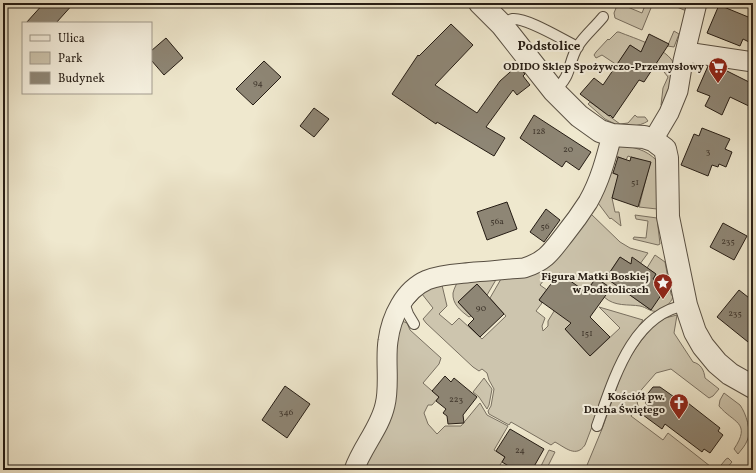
<svg xmlns="http://www.w3.org/2000/svg" width="756" height="473" font-family="Vollkorn,serif">
  <rect width="100%" height="100%" fill="#efe8ce"/>
  <filter id="stains"><feTurbulence type="fractalNoise" baseFrequency=".005" numOctaves="4"/><feColorMatrix values="0 0 0 0 .2 0 0 0 0 .09 0 0 0 0 .02 0 0 0 .5 -.17"/></filter>
  <radialGradient id="worn" r=".72"><stop offset=".6" stop-color="#630" stop-opacity="0"/><stop offset="1" stop-color="#630" stop-opacity=".3"/></radialGradient>
  <path fill="#cdc5ae" stroke="#797061" d="M618 3 642 13 646 3H653L642 30 615 18 614 13Z
    M673 3H692L689 12 672 5Z
    M674 31 679 34 674 47 661 45 648 37 668 45Z
    M617 32H619C633 38 675 50 675 69 675 78 668 96 665 105H661L663 88 668 77 657 63 630 45 617 65 602 55 596 58 594 55 596 52 608 39 609 40Z
    M590 102 620 124 628 123 635 115 637 117H645L648 121C639 127 626 127 616 126L615 124 605 119 588 104Z
    M618 145C633 147 646 149 657 161V209L639 207 650 163 628 156 626 160 616 156 610 172 620 176 612 198 615 212H619L621 226 611 218 610 219 598 203Z
    M590 213 620 242 630 248 648 253 637 268 620 257 606 278 651 310 653 279 656 274 647 268 655 255 665 262 671 294 673 297C671 303 664 309 658 311 652 313 646 307 640 306 628 304 615 307 604 297L610 288 596 278 590 286 597 292V301L559 273 554 279 548 275 540 285 547 290 539 300 542 303 536 311 545 318 542 326 543 331 548 326V321L559 303 573 321 565 329 590 356 620 328 599 307 643 320 619 356 585 445C576 458 566 448 555 442L551 445 511 422 509 425 489 414 488 411 491 406 494 389 489 380 487 373 482 369 479 371 473 367 426 323 423 319 433 308 422 294 413 304 411 299 441 281 447 306 439 314 452 325 459 318 482 339 506 316 490 298 501 279 521 274Z
    M635 215 657 218 660 244 658 245 633 239 634 237 646 238 648 221 636 219Z
    M459 277 497 278 487 295 477 284 458 302 471 316 469 317C461 311 452 304 453 293 454 288 458 282 459 277Z
    M677 315 674 333 693 362C701 364 704 370 705 378L719 389 713 396 709 398 671 369 656 373 636 396 638 406 631 416 663 440 668 433 715 470H585L602 429 625 364 641 341 654 325 665 318Z
    M402 321 407 323 410 330 441 358 439 364 423 383 439 397 432 405H428L424 413 428 424 437 434 445 426H461L480 403 487 415 508 426 494 450 505 457 500 465 507 470H358Z
    M484 378 492 389 489 405 487 409 479 397 473 392Z
    M724 393C729 397 735 401 740 405 746 413 752 432 747 441 745 446 741 450 738 454L734 449C752 422 733 423 719 406L720 400Z
    M549 450 555 452 546 470H539Z
    M728 458 732 462 725 470H717L726 459Z"/>
  <path fill="#8e8675" stroke="#251c14" d="M44 3H74L56 23H26Z
    M719 5 753 19V44L743 39 740 46 707 33Z
    M451 24 473 45 435 85 477 113 500 81 518 65 525 74 523 76 530 85 517 95 513 90 486 127 505 138 494 156 437 122 436 124 392 94 418 55 419 56Z
    M649 34 669 44 644 82 639 80 613 118 610 115 609 116 580 94 594 78 603 85 630 45 641 52Z
    M166 38 183 58 164 75 151 60V51Z
    M264 61 281 77 253 105 236 89Z
    M708 66 721 68 753 84V108L730 97 722 115 705 106 710 96 697 91Z
    M314 108 329 119 314 137 300 126Z
    M534 115 591 152 579 170 566 161 562 167 520 138Z
    M702 128 730 139 725 149 732 152 726 167 719 164 718 167 712 165 708 176 681 165 694 134 699 136Z
    M618 157 630 161 631 157 651 162 638 207 612 198 618 175 613 173Z
    M507 202 517 229 487 240 477 212Z
    M546 209 560 220 544 242 530 232Z
    M723 223 747 236 734 260 710 247Z
    M620 257 631 264 632 257 656 274 653 279 666 288 651 310 606 278Z
    M559 273 586 292 596 278 611 288 590 317 610 337 590 356 565 329 571 323 539 300Z
    M477 284 504 314 480 337 468 325 474 319 458 302Z
    M739 290 753 301V346L717 317Z
    M445 376 451 382 454 378 477 397 463 415 464 423 448 424 447 416 443 413 446 409 436 401 439 397 432 391Z
    M285 386 310 404 287 438 262 420Z
    M653 387H660L677 399 679 396 720 428 718 431 723 435 710 453 704 449 702 452 665 424 662 429 643 415 647 409 645 397Z
    M510 429 544 449 532 470H515L502 462 505 457 496 451Z"/>
  <g fill="none" stroke-linecap="round" stroke-linejoin="round">
    <defs>
      <path id="service" d="M502 25C506 22 508 20 513 19 528 18 563 40 578 47
        M554 91C573 75 567 64 578 46 584 36 595 27 603 17
        M403 300 408 314 414 324
        M597 426C613 382 631 314 686 305"/>
      <path id="minor" d="M686 52 753 62
        M653 140 669 113 678 91 683 61 697 3
        M354 470C362 447 380 428 385 405 390 386 385 360 388 341 391 317 404 290 427 280 442 274 459 274 475 272 491 271 507 269 524 268 546 261 551 252 565 234 573 224 581 213 588 202 600 181 606 158 612 135"/>
      <path id="tertiary" d="M480 3 502 25 554 91 579 116 600 131 612 135 644 137 653 140 665 149 667 158 668 217 686 305 695 332 703 346 717 363 730 374 753 387"/>
    </defs>
    <use href="#service" stroke="#584f42" stroke-width="12"/>
    <use href="#minor" stroke="#584f42" stroke-width="21"/>
    <use href="#tertiary" stroke="#584f42" stroke-width="24"/>
    <use href="#service" stroke="#f5f0df" stroke-width="10"/>
    <use href="#minor" stroke="#f5f0df" stroke-width="19"/>
    <use href="#tertiary" stroke="#f5f0df" stroke-width="22"/>
  </g>
  <defs>
    <symbol id="supermarket-pin" viewBox="-11 -11 22 30"><path d="M0 17L-7.5 6A9.5 9.5 0 1 1 7.5 6Z" fill="#8f2418" stroke="#f5f0df"/><path d="M-6-5.5h2.5l.6 2H6L4.5 2H-2.5L-4.4-4H-6ZM-1.5 3.2a1.3 1.3 0 1 0 .1 0ZM3 3.2a1.3 1.3 0 1 0 .1 0Z" fill="#fff"/></symbol>
    <symbol id="sight-pin" viewBox="-11 -11 22 30"><path d="M0 17L-7.5 6A9.5 9.5 0 1 1 7.5 6Z" fill="#8f2418" stroke="#f5f0df"/><path d="M0-6L1.8-2.2L6-1.7L2.9 1.2L3.7 5.4L0 3.3L-3.7 5.4L-2.9 1.2L-6-1.7L-1.8-2.2Z" fill="#fff"/></symbol>
    <symbol id="church-pin" viewBox="-11 -11 22 30"><path d="M0 17L-7.5 6A9.5 9.5 0 1 1 7.5 6Z" fill="#8f2418" stroke="#f5f0df"/><path d="M-1.2-6h2.4v3.5h3.3v2.4h-3.3V6h-2.4V-.1h-3.3v-2.4h3.3Z" fill="#fff"/></symbol>
  </defs>
  <g fill-rule="evenodd">
    <use href="#supermarket-pin" x="707" y="56" width="22" height="30"/>
    <use href="#sight-pin" x="652" y="272" width="22" height="30"/>
    <use href="#church-pin" x="668" y="392" width="22" height="30"/>
  </g>
  <g text-anchor="middle" dominant-baseline="central" stroke-width="4" stroke-linejoin="round" paint-order="stroke">
    <g font-size="9" fill="#3f362c">
      <text x="258" y="83">94</text>
      <text x="539" y="131">128</text>
      <text x="568" y="149">20</text>
      <text x="708" y="151">3</text>
      <text x="635" y="182">51</text>
      <text x="497" y="221">56a</text>
      <text x="545" y="226">56</text>
      <text x="728" y="241">235</text>
      <text x="481" y="308">90</text>
      <text x="735" y="313">235</text>
      <text x="587" y="333">151</text>
      <text x="456" y="399">223</text>
      <text x="286" y="412">346</text>
      <text x="520" y="450">24</text>
    </g>
    <g font-size="11" font-weight="bold" fill="#251c14" stroke="#f5f0df" text-anchor="end">
      <text x="704" y="67">ODIDO Sklep Spożywczo-Przemysłowy</text>
      <text x="649" y="277">Figura Matki Boskiej<tspan x="649" dy="13">w Podstolicach</tspan></text>
      <text x="665" y="397">Kościół pw.<tspan x="665" dy="13">Ducha Świętego</tspan></text>
    </g>
    <g font-size="13" font-weight="bold" fill="#251c14" stroke="#f5f0df">
      <text x="549" y="47">Podstolice</text>
    </g>
  </g>
  <rect width="756" height="473" fill="none" stroke="#efe8ce" stroke-width="16"/>
  <rect x="4" y="4" width="748" height="465" fill="none" stroke="#251c14" stroke-width="2"/>
  <rect x="8" y="8" width="740" height="457" fill="none" stroke="#251c14"/>
  <rect x="22" y="22" width="130" height="72" fill="#f5f0df" stroke="#a29b8e"/>
  <rect x="30" y="35" width="20" height="6" fill="#f5f0df" stroke="#a29b8e"/>
  <text x="58" y="42" font-size="12" fill="#251c14">Ulica</text>
  <rect x="30" y="52" width="20" height="12" fill="#cdc5ae" stroke="#a29b8e"/>
  <text x="58" y="62" font-size="12" fill="#251c14">Park</text>
  <rect x="30" y="72" width="20" height="12" fill="#8e8675" stroke="#a29b8e"/>
  <text x="58" y="82" font-size="12" fill="#251c14">Budynek</text>
  <rect width="100%" height="100%" filter="url(#stains)"/>
  <rect width="100%" height="100%" fill="url(#worn)"/>
</svg>
